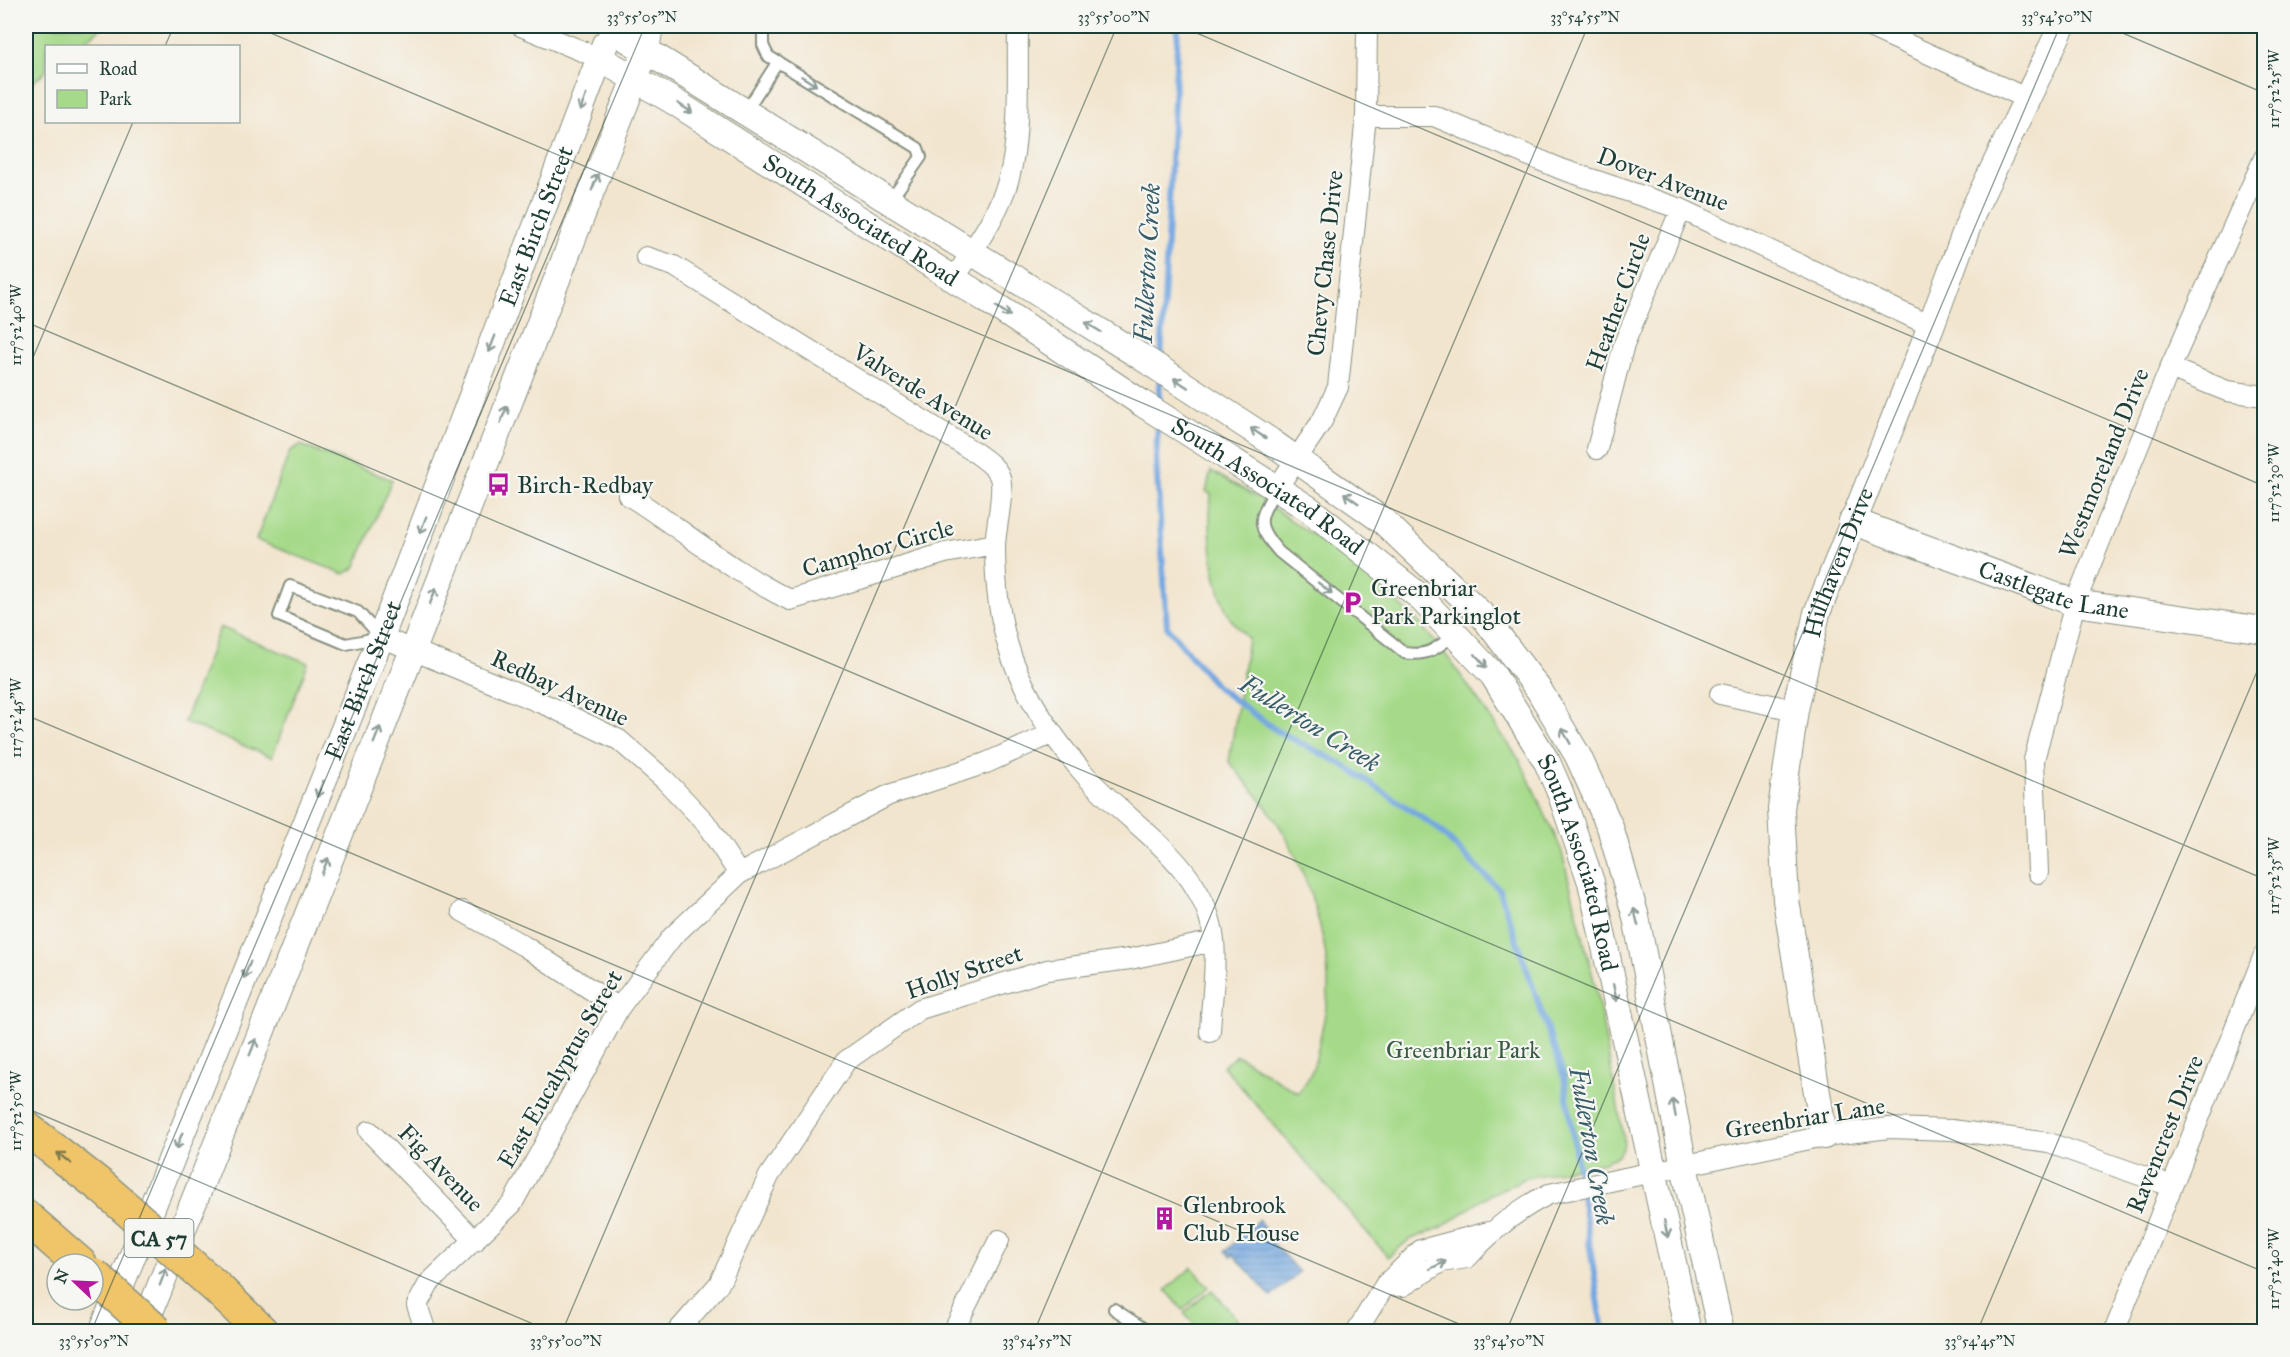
<svg xmlns="http://www.w3.org/2000/svg" width="2290" height="1357" font-family="'IM FELL Great Primer',serif">
  <defs>
    <pattern id="water-rules" width="6" height="5" patternUnits="userSpaceOnUse" patternTransform="scale(1.5)"><rect width="6" height="5" fill="#75a7e0"/><path d="M0 2.5h6" fill="none" stroke="#5f89b6"/></pattern>
  </defs>
  <rect width="100%" height="100%" fill="#f6f6f2"/>
  <filter id="ink" filterUnits="userSpaceOnUse"><feTurbulence type="fractalNoise" baseFrequency=".0167" numOctaves="2"/><feDisplacementMap in="SourceGraphic" scale="12" xChannelSelector="R" yChannelSelector="G"/><feConvolveMatrix kernelMatrix="1 2 1 2 8 2 1 2 1" color-interpolation-filters="sRGB"/></filter>
  <filter id="wash" filterUnits="userSpaceOnUse"><feTurbulence type="fractalNoise" baseFrequency=".008" numOctaves="4" result="noise"/><feDisplacementMap in="SourceGraphic" scale="24" xChannelSelector="R" yChannelSelector="G"/><feGaussianBlur stdDeviation="1.35" result="paint"/><feColorMatrix in="noise" values="0 0 0 0 0 0 0 0 0 0 0 0 0 0 0 0 0 1.4 0 .05"/><feComposite in="paint" operator="in"/></filter>
  <g filter="url(#wash)">
    <rect width="100%" height="100%" fill="#f2e5ce"/>
    <path fill="#a6da89" stroke="#628c5e" stroke-width="1.5" d="M26 26H104L78 46H46V71L26 88Z
      M300 445 392 480 355 568 344 574 256 540 290 451Z
      M1211 471 1257 497 1349 560 1415 618 1450 660 1521 762 1561 849 1596 989 1624 1139 1623 1149 1618 1156 1604 1162 1526 1178 1511 1185 1489 1195 1442 1227 1409 1240 1388 1257 1223 1066 1237 1055 1298 1093C1314 1074 1315 1062 1320 1039 1324 1019 1329 999 1328 979 1327 938 1307 875 1287 839 1272 811 1249 786 1229 762L1248 639C1243 632 1235 625 1230 618 1211 582 1208 534 1211 494L1206 492Z
      M220 627 308 663 272 757 184 722Z
      M1192 1267 1209 1287 1183 1310 1166 1290Z
      M1212 1290 1247 1331H1200L1184 1313Z"/>
    <path fill="url(#water-rules)" stroke="#4a728a" stroke-width="1.5" d="M1258 1220 1264 1227 1261 1230 1299 1272 1271 1297 1233 1254 1231 1257 1226 1251Z"/>
    <g fill="none" stroke-linecap="round" stroke-linejoin="round">
      <path stroke="#75a7e0" stroke-width="6" d="M1161 360 1178 26
        M1159 405 1160 377
        M1158 422 1156 459 1167 627 1217 687 1277 731 1342 764 1436 827 1499 889 1564 1077 1603 1332"/>
    </g>
  </g>
  <g filter="url(#ink)">
    <g fill="none" stroke-linecap="round" stroke-linejoin="round">
      <defs>
        <path id="service" d="M763 26V45L768 56 918 148 921 157 890 201
          M746 111 778 61
          M1276 488C1259 520 1254 523 1279 552L1405 653C1428 657 1439 647 1456 633
          M290 586 358 612 381 637 346 644 279 616Z
          M1114 1309 1149 1332"/>
        <path id="minor" d="M521 26 599 58
          M1867 26 2026 98
          M1366 116H1434L1561 169 1681 209 1931 326
          M646 257 674 266 976 453C984 459 995 466 999 475 1006 489 995 529 995 547 995 585 999 621 1012 658 1029 702 1055 741 1086 776 1131 826 1207 866 1214 941 1217 970 1211 1002 1210 1032
          M954 279C974 248 999 214 1009 178 1021 135 1017 71 1018 26
          M2170 368 2227 391 2264 396
          M1597 449 1624 344 1681 209
          M1277 488 1322 421 1338 387 1366 116 1367 26
          M628 495C682 529 732 572 790 600L945 553 995 544
          M381 637 551 707 619 740 665 780 705 822 739 874
          M1720 694 1795 710
          M2038 873 2034 760 2075 603 2170 368 2264 158
          M462 911 524 946 619 1008
          M369 1131 475 1241
          M1385 1285 1403 1286 1441 1262 1467 1258C1491 1231 1516 1210 1549 1194L1824 1136 1889 1128 1952 1130 2049 1143 2171 1186
          M426 1332 417 1305 429 1283 512 1204 619 1008 672 937 739 874 889 795 986 763 1051 734
          M677 1332 719 1284 769 1176 846 1061 920 1009 1047 970 1130 959 1214 941
          M953 1332 999 1240
          M1356 1332 1385 1285 1421 1250 1489 1232
          M2114 1332 2264 955"/>
        <g id="tertiary">
          <path d="M611 29 1143 358 1270 441 1383 521 1484 617 1539 690 1578 756 1610 827 1636 917 1684 1166 1721 1332"/>
          <path id="s1" d="M599 58 673 101 987 300 1143 404 1309 509 1419 596 1493 675 1547 762 1560 792 1591 882 1688 1332"/>
          <path id="s2" d="M1852 521 2075 603 2264 630"/>
          <path id="s3" d="M1824 1136 1786 900 1781 809 1795 710 1817 613 1931 326 1974 209 2062 26"/>
          <path id="s4" d="M102 1332 381 637 605 44"/>
          <path d="M142 1332 413 650 646 50 650 26"/>
        </g>
        <path id="motorway" d="M26 1128 102 1187
          M26 1217 80 1264
          M217 1288 262 1332"/>
      </defs>
      <use href="#service" stroke="#889181" stroke-width="14"/>
      <use href="#minor" stroke="#889181" stroke-width="22"/>
      <use href="#tertiary" stroke="#889181" stroke-width="28"/>
      <use href="#motorway" stroke="#889181" stroke-width="36"/>
      <use href="#service" stroke="#fff" stroke-width="10"/>
      <use href="#minor" stroke="#fff" stroke-width="20"/>
      <use href="#tertiary" stroke="#fff" stroke-width="26"/>
      <use href="#motorway" stroke="#f0c469" stroke-width="33"/>
      <defs>
        <path id="motorway-bridge" d="M102 1187 217 1288
          M93 1275 157 1332"/>
      </defs>
      <use href="#motorway-bridge" stroke="#889181" stroke-width="36" stroke-linecap="butt"/>
      <use href="#motorway-bridge" stroke="#f0c469" stroke-width="33"/>
    </g>
    <defs><path id="oneway-shaft" d="M-6 0H5M1.5-3L5.5 0L1.5 3" fill="none" stroke-width="1.6" stroke-linecap="round" stroke-linejoin="round" transform="scale(1.5)"/></defs>
    <g stroke="#8f9e9a">
      <use href="#oneway-shaft" transform="translate(809 81) rotate(32)"/>
      <use href="#oneway-shaft" transform="translate(583 103) rotate(111)"/>
      <use href="#oneway-shaft" transform="translate(685 108) rotate(33)"/>
      <use href="#oneway-shaft" transform="translate(595 182) rotate(-69)"/>
      <use href="#oneway-shaft" transform="translate(1003 311) rotate(34)"/>
      <use href="#oneway-shaft" transform="translate(1093 327) rotate(-148)"/>
      <use href="#oneway-shaft" transform="translate(492 344) rotate(111)"/>
      <use href="#oneway-shaft" transform="translate(1181 383) rotate(-147)"/>
      <use href="#oneway-shaft" transform="translate(504 414) rotate(-69)"/>
      <use href="#oneway-shaft" transform="translate(1258 433) rotate(-147)"/>
      <use href="#oneway-shaft" transform="translate(1351 498) rotate(-145)"/>
      <use href="#oneway-shaft" transform="translate(423 525) rotate(111)"/>
      <use href="#oneway-shaft" transform="translate(1325 588) rotate(38)"/>
      <use href="#oneway-shaft" transform="translate(433 596) rotate(-69)"/>
      <use href="#oneway-shaft" transform="translate(1481 661) rotate(49)"/>
      <use href="#oneway-shaft" transform="translate(377 735) rotate(-68)"/>
      <use href="#oneway-shaft" transform="translate(1566 736) rotate(-120)"/>
      <use href="#oneway-shaft" transform="translate(320 789) rotate(112)"/>
      <use href="#oneway-shaft" transform="translate(325 866) rotate(-68)"/>
      <use href="#oneway-shaft" transform="translate(1636 917) rotate(-104)"/>
      <use href="#oneway-shaft" transform="translate(247 970) rotate(112)"/>
      <use href="#oneway-shaft" transform="translate(1615 993) rotate(78)"/>
      <use href="#oneway-shaft" transform="translate(253 1047) rotate(-68)"/>
      <use href="#oneway-shaft" transform="translate(1674 1108) rotate(-101)"/>
      <use href="#oneway-shaft" transform="translate(179 1141) rotate(112)"/>
      <use href="#oneway-shaft" transform="translate(1666 1229) rotate(78)"/>
      <use href="#oneway-shaft" transform="translate(1438 1265) rotate(-25)"/>
      <use href="#oneway-shaft" transform="translate(163 1277) rotate(-69)"/>
    </g>
    <use stroke="#7d7a4c" href="#oneway-shaft" transform="translate(64 1158) rotate(-142)"/>
  </g>
  <path fill="none" stroke="#1f3d34" stroke-width="1.5" stroke-opacity="0.45" d="M254 26 2264 879M1180 26 2264 486M2106 26 2264 93M165 46 174 26M26 322 2264 1272M26 374 133 122M26 715 1478 1332M26 1108 552 1332M91 1332 645 26M562 1332 1117 26M1034 1332 1588 26M1506 1332 2060 26M1977 1332 2264 655"/>
  <defs>
    <symbol id="bus-bare" viewBox="-9 -9 18 18"><path d="M-5-6H5V4H4V6H2V4H-2V6H-4V4H-5ZM-3.5-4V0h7V-4ZM-3.5 1.2v1.5H-2V1.2ZM2 1.2v1.5H3.5V1.2Z" fill="#b5179e" stroke="#f6f6f2" stroke-width="2.5" paint-order="stroke"/></symbol>
    <symbol id="parking-bare" viewBox="-9 -9 18 18"><path d="M-3.5-5.5H1a3.5 3.5 0 0 1 0 7H-1V5.5H-3.5ZM-1-3.4V-.6H.8a1.4 1.4 0 0 0 0-2.8Z" fill="#b5179e" stroke="#f6f6f2" stroke-width="2.5" paint-order="stroke"/></symbol>
    <symbol id="building-bare" viewBox="-9 -9 18 18"><path d="M-4-6H4V6H1V3H-1V6H-4ZM-2.5-4.3h1.7v1.8h-1.7ZM.8-4.3h1.7v1.8H.8ZM-2.5-1h1.7V.8h-1.7ZM.8-1h1.7V.8H.8Z" fill="#b5179e" stroke="#f6f6f2" stroke-width="2.5" paint-order="stroke"/></symbol>
  </defs>
  <g fill-rule="evenodd">
    <use href="#bus-bare" x="482" y="468" width="33" height="33"/>
    <use href="#parking-bare" x="1336" y="586" width="33" height="33"/>
    <use href="#building-bare" x="1148" y="1202" width="33" height="33"/>
  </g>
  <g text-anchor="middle" dominant-baseline="central" stroke-width="4.5" stroke-linejoin="round" paint-order="stroke">
    <rect fill="#f6f6f2" stroke="#60746d" stroke-width="1.5" x="124.5" y="1219" width="69" height="38" rx="4.5"/>
    <g font-size="22" font-weight="bold" fill="#1f3d34">
      <text x="159" y="1238">CA 57</text>
    </g>
    <g font-size="24" fill="#1f3d34" stroke="#f6f6f2">
      <text transform="translate(1663 179) rotate(21)">Dover Avenue</text>
      <text stroke="none"><textPath href="#s1" startOffset="308">South Associated Road</textPath></text>
      <text stroke="none"><textPath href="#s4" startOffset="1188">East Birch Street</textPath></text>
      <text transform="translate(1325 263) rotate(-84)">Chevy Chase Drive</text>
      <text transform="translate(1618 302) rotate(-70)">Heather Circle</text>
      <text transform="translate(923 392) rotate(32)">Valverde Avenue</text>
      <text transform="translate(2104 463) rotate(-68)">Westmoreland Drive</text>
      <text stroke="none"><textPath href="#s1" startOffset="794">South Associated Road</textPath></text>
      <text transform="translate(878 548) rotate(-16)">Camphor Circle</text>
      <text stroke="none"><textPath href="#s3" startOffset="584">Hillhaven Drive</textPath></text>
      <text stroke="none"><textPath href="#s2" startOffset="214">Castlegate Lane</textPath></text>
      <text stroke="none"><textPath href="#s4" startOffset="702">East Birch Street</textPath></text>
      <text transform="translate(560 688) rotate(25)">Redbay Avenue</text>
      <text stroke="none"><textPath href="#s1" startOffset="1298">South Associated Road</textPath></text>
      <text transform="translate(964 972) rotate(-19)">Holly Street</text>
      <text transform="translate(560 1069) rotate(-60)">East Eucalyptus Street</text>
      <text transform="translate(1805 1118) rotate(-9)">Greenbriar Lane</text>
      <text transform="translate(2165 1134) rotate(-68)">Ravencrest Drive</text>
      <text transform="translate(441 1168) rotate(46)">Fig Avenue</text>
    </g>
    <g font-size="24" fill="#1f3d34" stroke="#f6f6f2" text-anchor="start">
      <text x="517" y="485">Birch-Redbay</text>
      <text x="1371" y="588">Greenbriar<tspan x="1371" dy="28">Park Parkinglot</tspan></text>
      <text x="1183" y="1205">Glenbrook<tspan x="1183" dy="28">Club House</tspan></text>
    </g>
    <g font-size="24" fill="#3a5c45" stroke="#f6f6f2">
      <text x="1463" y="1050">Greenbriar Park</text>
    </g>
    <g font-size="26" font-style="italic" fill="#395d68" stroke="#f6f6f2">
      <text transform="translate(1147 263) rotate(-87)">Fullerton Creek</text>
      <text transform="translate(1310 723) rotate(32)">Fullerton Creek</text>
      <text transform="translate(1592 1146) rotate(80)">Fullerton Creek</text>
    </g>
  </g>
  <rect width="2290" height="1357" fill="none" stroke="#f6f6f2" stroke-width="66"/>
  <rect x="45" y="45" width="195" height="78" fill="#f6f6f2" stroke="#a0aca6" stroke-width="1.5"/>
  <rect x="57" y="64" width="30" height="9" fill="#ffffff" stroke="#a0aca6" stroke-width="1.5"/>
  <text x="99" y="75" font-size="18" fill="#1f3d34">Road</text>
  <rect x="57" y="90" width="30" height="18" fill="#a6da89" stroke="#a0aca6" stroke-width="1.5"/>
  <text x="99" y="105" font-size="18" fill="#1f3d34">Park</text>
  <g transform="translate(75 1282) rotate(293)"><circle r="28" fill="#f6f6f2" stroke="#a0aca6" stroke-width="1.5"/>
  <path d="M0-4.5L10 22L0 15L-10 22Z" fill="#b5179e"/>
  <text y="-9" font-size="16" font-weight="bold" text-anchor="middle" fill="#1f3d34">N</text>
  </g>
  <rect x="33" y="33" width="2224" height="1291" fill="none" stroke="#1f3d34" stroke-width="2"/>
  <g font-size="15" text-anchor="middle" fill="#1f3d34">
    <text x="642" y="22">33°55'05"N</text>
    <text x="1114" y="22">33°55'00"N</text>
    <text x="1585" y="22">33°54'55"N</text>
    <text x="2057" y="22">33°54'50"N</text>
    <text transform="translate(2274 89) rotate(-90)" y="5">117°52'25"W</text>
    <text transform="translate(16 325) rotate(-90)" y="5">117°52'40"W</text>
    <text transform="translate(2274 483) rotate(-90)" y="5">117°52'30"W</text>
    <text transform="translate(16 718) rotate(-90)" y="5">117°52'45"W</text>
    <text transform="translate(2274 876) rotate(-90)" y="5">117°52'35"W</text>
    <text transform="translate(16 1111) rotate(-90)" y="5">117°52'50"W</text>
    <text transform="translate(2274 1269) rotate(-90)" y="5">117°52'40"W</text>
    <text x="94" y="1346">33°55'05"N</text>
    <text x="566" y="1346">33°55'00"N</text>
    <text x="1037" y="1346">33°54'55"N</text>
    <text x="1509" y="1346">33°54'50"N</text>
    <text x="1980" y="1346">33°54'45"N</text>
  </g>
</svg>
